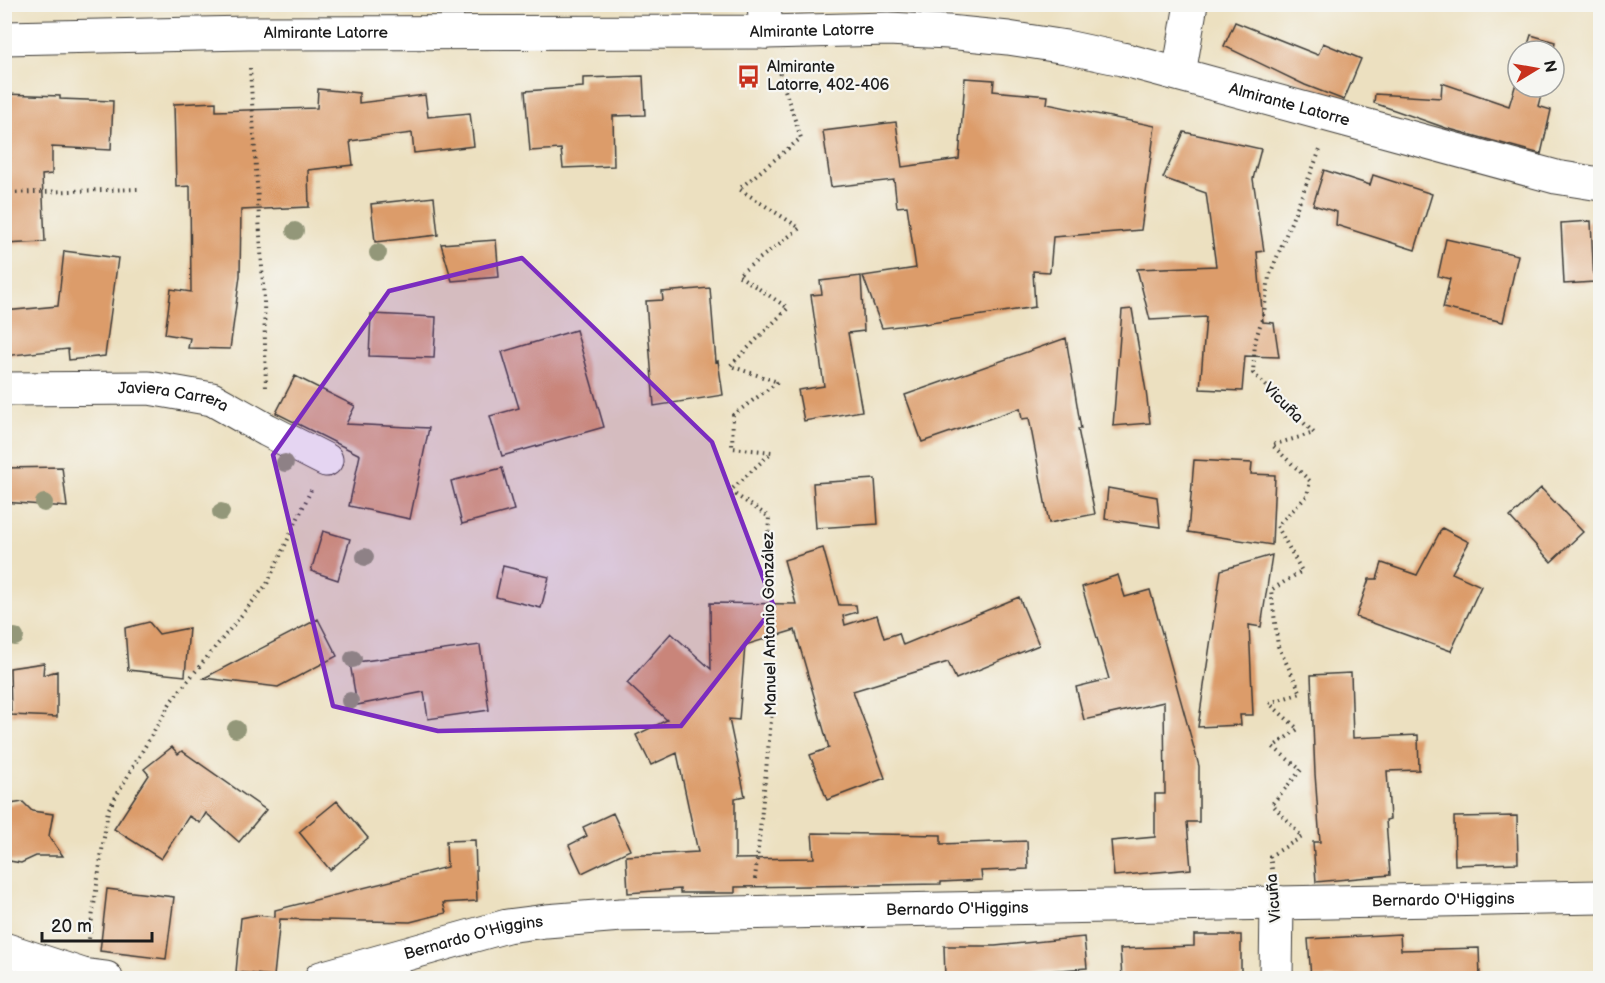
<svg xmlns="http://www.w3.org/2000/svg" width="1605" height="983" font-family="'Balsamiq Sans',sans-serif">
  <rect width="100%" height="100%" fill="#f6f6f2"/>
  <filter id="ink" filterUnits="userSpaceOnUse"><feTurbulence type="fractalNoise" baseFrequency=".0167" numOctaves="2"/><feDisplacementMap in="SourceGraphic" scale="12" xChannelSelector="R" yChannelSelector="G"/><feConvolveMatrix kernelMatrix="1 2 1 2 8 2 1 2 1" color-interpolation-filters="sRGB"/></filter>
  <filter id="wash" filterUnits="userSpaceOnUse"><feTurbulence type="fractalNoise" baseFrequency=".008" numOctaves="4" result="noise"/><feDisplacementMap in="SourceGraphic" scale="24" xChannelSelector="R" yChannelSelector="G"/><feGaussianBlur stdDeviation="1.35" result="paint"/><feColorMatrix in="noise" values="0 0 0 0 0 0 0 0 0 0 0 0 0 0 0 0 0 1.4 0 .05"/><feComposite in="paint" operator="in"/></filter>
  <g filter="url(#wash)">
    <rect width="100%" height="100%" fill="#ece0c0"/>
    <g id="blocks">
      <path fill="#dc9c6b" d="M1235 22 1318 55 1323 43 1361 59 1344 100 1305 85 1224 46Z
        M1531 35 1555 42 1553 51H1526Z
        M643 76 645 115 613 116 614 166 563 168 561 149 530 151 525 91 583 87V78Z
        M1518 77V87H1543L1538 106 1551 110 1541 154 1446 128 1374 103 1375 94 1441 98 1442 83 1509 106Z
        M965 78 994 80 993 91 1048 96 1047 104 1155 126 1141 230 1053 237 1050 272 1033 271 1035 307 925 324V323L882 328 863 276 916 268 907 206 897 207 894 180 831 187 823 131 896 122 902 167 959 159Z
        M318 89 359 93V103L425 95 428 117 470 113 474 146 414 153 412 133 350 141 353 165 308 170 309 207 241 210 240 276 230 349 188 348 190 338 165 334 171 289 191 292 190 186 176 187 174 104 216 102V111L317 108Z
        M4 94 60 96V99L113 101 111 150 52 147V174L42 175 45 242 4 244Z
        M1184 132 1261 149 1253 179 1264 251 1257 252 1263 322 1274 323 1279 357 1245 356 1242 391 1200 389 1206 317 1150 320 1137 269 1216 266 1206 193 1163 178Z
        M1324 170 1370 185 1373 175 1432 194 1415 250 1336 225 1337 212 1313 205Z
        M434 197 438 235 375 242 371 204Z
        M1591 221 1594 282 1564 284 1561 223Z
        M1446 239 1518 255 1503 322 1443 308 1450 279 1438 276Z
        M496 240 499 277 452 281 441 244Z
        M64 251 118 258 105 356 69 360 68 349 4 356V311L58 306Z
        M861 276 864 331 848 333 862 411 804 421 798 390 824 386 811 295 822 294 820 281Z
        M710 288 716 362 718 361 723 395 654 406 646 301 663 300 662 292Z
        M1132 309 1146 391 1150 423 1113 426 1122 310Z
        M371 314 436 317 434 358 369 356Z
        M576 330 604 427 502 456 490 416 519 408 502 352Z
        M1066 338 1081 429H1078L1095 514 1049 523 1029 418 1022 419 1020 408 922 442 905 395Z
        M295 376 355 406 346 424 429 428 410 519 349 506 360 455 276 413Z
        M1194 460 1252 463 1251 474 1275 475 1272 545 1188 532Z
        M62 467 67 507 4 502V468Z
        M502 468 514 510 462 524 451 481Z
        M875 479 878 524 816 528 813 483Z
        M1108 488 1157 497 1160 527 1105 519Z
        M1541 488 1583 532 1551 562 1510 517Z
        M1442 528 1469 542 1452 573 1481 586 1451 651 1356 617 1369 579H1377L1382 563 1417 575Z
        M323 531 350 539 338 580 311 571Z
        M823 548 839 605H856L857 612 843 616 845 625 877 615 884 638 899 633 903 645 1019 597 1039 645 956 679 948 662 853 691 885 778 827 800 810 755 829 748 795 630 745 645 739 720 729 719 745 796 735 798V859L814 858 812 833 941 835V844L1027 841 1028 869 981 871 982 880 941 882V884L735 887V893H680V889L628 893 626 856 698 852 677 753 651 765 636 735 667 720 627 683 671 633 711 669 710 603 796 604 784 560Z
        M1272 555 1261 627 1249 625 1253 715H1240L1241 725 1198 727 1221 570Z
        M503 566 549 577 541 608 496 597Z
        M1118 575 1125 597 1150 590 1199 766V822H1187L1191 869 1114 876 1111 841 1155 837V794H1165L1164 702 1084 720 1076 687 1109 679 1082 587Z
        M318 619 337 656 278 687 204 678Z
        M149 622 159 634 189 628 185 676 128 670 125 628Z
        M480 645 489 710 428 719 424 692 357 705 350 663Z
        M44 663 43 675 57 671V717L11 715 10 668Z
        M1351 673 1353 738 1418 735 1419 770 1387 771 1390 819 1386 820 1390 875 1316 882 1313 842H1320L1315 774 1311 675Z
        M172 747 178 754 182 751 266 810 239 842 206 813 200 823 189 816 161 859 114 829 149 775 144 769Z
        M337 801 368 838 330 870 299 832Z
        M23 802 32 811 53 814 49 836 63 856H36L21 863 4 860V805Z
        M613 813 630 850 582 873 569 845 587 836 583 827Z
        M1517 816 1518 863 1455 865 1454 817Z
        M475 840 477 901 443 903 446 913 410 922 280 919 274 976 236 972 241 918 256 915 275 917V910L447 867 446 841Z
        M107 889 174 897 166 959 100 951Z
        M1400 934 1401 950 1479 948 1480 978H1311L1308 939Z
        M1194 935H1241V978H1122L1120 949 1194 946Z
        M1084 937 1087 968 997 975V978H945L944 946H995Z"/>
    </g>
  </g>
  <g filter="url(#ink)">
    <use href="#blocks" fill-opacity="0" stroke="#3b3935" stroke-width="1.5"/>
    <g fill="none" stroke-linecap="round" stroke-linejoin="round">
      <defs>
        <g id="minor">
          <path d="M764 4 766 32"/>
          <path d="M1179 74 1191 4"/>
          <path id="s1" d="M4 389 149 388 212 399 267 430 326 460"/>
          <path d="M4 949 83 975 106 978"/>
          <path id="s2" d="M321 978 507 926 546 921 621 915 1600 897"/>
          <path d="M1276 978 1277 902"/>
        </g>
        <g id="secondary">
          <path id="s3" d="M4 38 248 33 766 32 888 29 948 32 1008 38 1066 47 1122 59 1556 177 1600 184"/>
        </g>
      </defs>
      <use href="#minor" stroke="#3b3935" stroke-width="35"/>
      <use href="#secondary" stroke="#3b3935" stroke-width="35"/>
      <path stroke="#3b3935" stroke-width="4" stroke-dasharray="1.5 4.5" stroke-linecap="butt" d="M250 68 264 301 266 390
        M4 193 138 189
        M1272 869 1270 856 1302 837 1272 804 1301 770 1273 747 1298 729 1269 703 1301 693 1278 646 1271 590 1302 571 1277 526 1307 496 1310 481 1272 445 1314 433 1253 373 1255 342 1264 312 1269 277 1320 150
        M755 879 773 701 767 560 769 517 730 491 772 452 732 448 733 415 778 382 730 366 788 308 738 275 800 228 739 189 801 138 777 66
        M89 939 108 810 172 700 267 584 311 490"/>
      <use href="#minor" stroke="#fff" stroke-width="33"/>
      <use href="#secondary" stroke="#fff" stroke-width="33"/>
    </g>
    <g fill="#939779">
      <circle cx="295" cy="231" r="9"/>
      <circle cx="378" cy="253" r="9"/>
      <circle cx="285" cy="463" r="9"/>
      <circle cx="44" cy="503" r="9"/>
      <circle cx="221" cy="512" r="9"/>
      <circle cx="365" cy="557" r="9"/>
      <circle cx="15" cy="637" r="9"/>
      <circle cx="353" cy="659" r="9"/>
      <circle cx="350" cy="701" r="9"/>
      <circle cx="236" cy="729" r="9"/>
    </g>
  </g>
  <path fill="#7b2cbf" fill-opacity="0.2" stroke="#7b2cbf" stroke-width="4.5" stroke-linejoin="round" d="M522 258 712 442 774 607 681 726 438 731 333 706 273 455 389 291Z"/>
  <defs>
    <symbol id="bus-bare" viewBox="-9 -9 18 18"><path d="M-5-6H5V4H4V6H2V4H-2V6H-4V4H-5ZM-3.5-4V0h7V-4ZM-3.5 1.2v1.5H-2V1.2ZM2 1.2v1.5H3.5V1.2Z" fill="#c8321e" stroke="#f6f6f2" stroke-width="2.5" paint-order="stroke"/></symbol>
  </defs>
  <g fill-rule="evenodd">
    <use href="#bus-bare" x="732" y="60" width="33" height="33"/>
  </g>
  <g text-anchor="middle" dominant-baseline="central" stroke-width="4.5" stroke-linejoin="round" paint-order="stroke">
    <g font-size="16" fill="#1c1c1c" stroke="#f6f6f2">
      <text stroke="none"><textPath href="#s3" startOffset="808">Almirante Latorre</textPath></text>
      <text stroke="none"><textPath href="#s3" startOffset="322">Almirante Latorre</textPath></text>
      <text stroke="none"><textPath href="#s3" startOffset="1294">Almirante Latorre</textPath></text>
      <text stroke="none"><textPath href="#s1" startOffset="170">Javiera Carrera</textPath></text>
      <text transform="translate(1283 403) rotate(45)">Vicuña</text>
      <text transform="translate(770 624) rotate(-91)">Manuel Antonio González</text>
      <text transform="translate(1274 898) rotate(-95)">Vicuña</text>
      <text stroke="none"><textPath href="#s2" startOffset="1130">Bernardo O'Higgins</textPath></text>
      <text stroke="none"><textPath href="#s2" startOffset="644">Bernardo O'Higgins</textPath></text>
      <text stroke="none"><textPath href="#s2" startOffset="158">Bernardo O'Higgins</textPath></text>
    </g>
    <g font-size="16" fill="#1c1c1c" stroke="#f6f6f2" text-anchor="start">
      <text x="767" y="67">Almirante<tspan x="767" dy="18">Latorre, 402-406</tspan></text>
    </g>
  </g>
  <rect width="1605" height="983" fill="none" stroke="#f6f6f2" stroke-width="24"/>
  <g transform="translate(1536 69) rotate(79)"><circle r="28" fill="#f6f6f2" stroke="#9f9f9c" stroke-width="1.5"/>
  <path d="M0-4.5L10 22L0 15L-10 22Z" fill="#c8321e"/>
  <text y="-9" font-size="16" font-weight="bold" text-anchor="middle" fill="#1c1c1c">N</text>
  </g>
  <path d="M42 932v9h110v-9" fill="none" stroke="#1c1c1c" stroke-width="3"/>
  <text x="51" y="932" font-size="18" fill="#1c1c1c" stroke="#f6f6f2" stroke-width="4.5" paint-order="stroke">20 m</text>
</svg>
